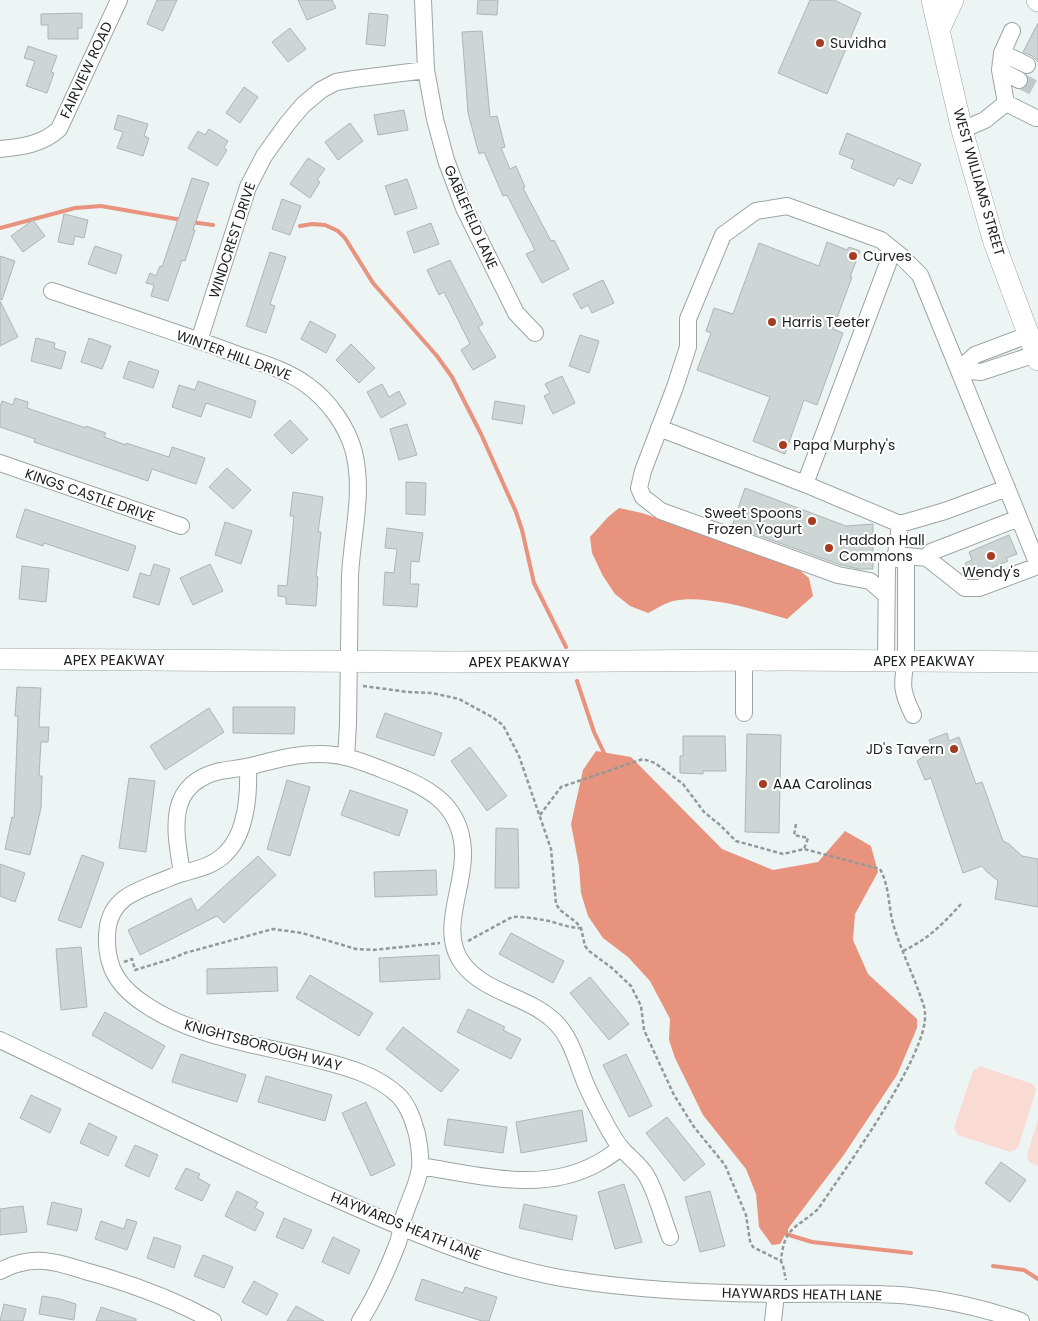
<svg xmlns="http://www.w3.org/2000/svg" width="1038" height="1321" font-family="Poppins,sans-serif">
  <rect width="100%" height="100%" fill="#ecf4f4"/>
  <path fill="#fadbd3" d="M980 1066 1033 1084 1036 1090 1018 1148 1010 1152 958 1135 954 1128 973 1071Z
    M1038 1120V1166L1029 1162 1027 1155Z"/>
  <path fill="#e8937e" d="M619 508 642 513 791 563 809 578 813 596 787 619C756 610 705 594 673 601 665 603 656 609 648 613L630 606 615 594 603 576 592 553 590 537 608 517Z
    M596 751 631 757 722 849 773 870 818 862 845 831 871 846 878 872 855 914 853 940 868 974 917 1019V1028L897 1075 843 1156 790 1226 780 1244 772 1245 759 1227 756 1194 746 1169 703 1115 675 1058 669 1040 670 1019 650 981 628 957 603 938 588 916 581 893 579 866 571 824 583 770Z"/>
  <g fill="none" stroke-linecap="round" stroke-linejoin="round">
    <path stroke="#e8937e" stroke-width="4" d="M191 222 213 225
      M300 226 312 224 325 225 338 231 345 238 373 283 437 356 452 377 481 434 516 512 522 530 534 583 566 647
      M0 228 75 208 101 206 182 220
      M577 681 594 732 605 755
      M786 1227V1234L812 1242 911 1253
      M993 1266 1024 1270 1038 1279"/>
  </g>
  <path fill="#ced5d5" stroke="#aeb5b5" d="M157 0H177L163 31 147 24Z
    M298 0H332L336 8 307 20Z
    M478 0H498L497 15 477 14Z
    M810 0H834L861 13 827 94 778 73Z
    M82 13V28H78V39H48V25H41V14Z
    M369 13 388 15 385 46 366 44Z
    M1038 23V62L1032 56 1023 52Z
    M290 28 306 49 288 62 272 42Z
    M482 31 490 117 497 116 505 147 501 148 510 169 516 166 525 187 523 188 551 241 554 240 569 269 542 283 526 254 535 250 507 195 503 196 484 152 479 154 468 113 462 32Z
    M28 46 57 56 51 72 54 73 47 93 26 86 35 61 24 58Z
    M244 87 258 97 240 123 226 113Z
    M404 110 408 130 378 135 374 115Z
    M118 115 148 124 144 136 149 138 143 156 117 148 123 132 114 129Z
    M350 123 363 141 338 160 325 142Z
    M209 129 228 141 224 148 227 150 217 166 188 148 198 131 205 135Z
    M847 133 921 164 912 184 898 178 894 186 851 168 854 160 839 154Z
    M308 158 325 169 317 180 320 182 310 198 290 184Z
    M192 178 209 183 193 230H195L185 261 182 260 168 301 151 296 154 285 146 283 150 273 156 276 160 266 162 267Z
    M407 179 417 208 395 215 385 186Z
    M282 199 301 206 290 235 272 229Z
    M64 214 88 220 84 238 75 236 73 245 58 242Z
    M33 220 45 236 23 252 11 236Z
    M431 223 439 244 414 253 407 232Z
    M827 242 847 250 849 247 860 251 850 277H852L833 329 843 333 817 405 804 400 785 454 753 441 770 397 697 370 711 333 706 331 714 308 733 314 759 243 819 266Z
    M95 246 122 255 116 274 88 264Z
    M270 252 286 257 270 304 275 306 266 333 246 326Z
    M0 256 15 261 2 300 0 299Z
    M450 260 483 324 478 327 496 357 473 370 461 350 470 344 444 292 439 295 427 270Z
    M603 280 614 303 592 313 588 305 581 309 573 294Z
    M0 301 18 337 0 346Z
    M310 321 336 335 326 353 301 339Z
    M580 335 599 341 589 373 569 366Z
    M36 338 55 343 54 348 66 352 61 369 31 361Z
    M89 338 111 346 102 369 81 362Z
    M351 344 375 368 359 383 336 360Z
    M129 361 159 371 153 388 123 378Z
    M562 376 575 403 553 414 544 396 550 393 545 384Z
    M198 381 256 401 251 418 206 403 201 417 172 407 179 385 195 390Z
    M382 384 389 397 399 391 406 404 381 418 367 392Z
    M15 398 28 402 27 408 86 428V426L106 433 104 437 126 445V443L169 457 172 447 205 458 196 484 152 469 148 481 34 442 35 439 0 427V407L2 401 13 405Z
    M495 401 525 406 522 424 492 419Z
    M290 420 308 439 292 454 274 435Z
    M407 424 417 455 399 460 390 429Z
    M227 468 251 490 233 509 209 487Z
    M406 482 426 483 425 515 406 514Z
    M745 488 846 526 873 524V569H859L841 565 732 526Z
    M293 492 323 497 318 532H321L316 577H318L316 606 286 604V597L278 596V585L287 586 294 516H290Z
    M25 509 136 546 128 571 44 543 43 546 16 537Z
    M225 522 252 531 241 564 215 555Z
    M387 528 423 533 419 562 411 561 410 584H419L417 607 383 605 385 572 394 573 397 549 385 548Z
    M1009 535 1017 554 1006 558 1008 561 971 576 965 563 972 560 969 552Z
    M154 564 170 569 159 605 133 597 140 573 150 576Z
    M210 564 223 591 193 605 180 578Z
    M22 566 49 569 46 602 19 599Z
    M17 687 41 688 39 727H49L48 742H41L39 776H42L41 808 30 855 5 849 12 817 14 818 18 716H15Z
    M233 707H295L294 734 233 733Z
    M209 708 224 732 165 770 150 746Z
    M385 713 442 733 434 756 376 737Z
    M947 733 949 741 959 737 976 784 982 782 1003 841 1009 844 1022 856 1038 859V907L995 899 998 881 987 872 982 866 963 873 931 778 925 780 917 761 924 756 921 750 931 746 929 740Z
    M747 734 781 735 779 833 745 832Z
    M683 736H725L726 771H703V774L680 773V756H683Z
    M470 747 507 796 487 811 451 761Z
    M129 778 155 781 146 852 119 848Z
    M287 780 310 787 290 856 267 849Z
    M350 790 408 810 399 836 341 815Z
    M496 828 518 829 519 888H495Z
    M82 855 104 863 81 928 58 920Z
    M258 856 276 875 224 923 217 916 140 955 128 930 191 898 197 911Z
    M0 864 25 873 15 902 0 896Z
    M436 870 437 895 375 897 374 872Z
    M511 933 564 961 553 983 499 954Z
    M81 947 87 1007 61 1010 56 949Z
    M439 955 440 979 380 982 379 958Z
    M277 967 278 991 207 994V969Z
    M310 975 373 1013 359 1036 296 998Z
    M590 977 629 1024 609 1040 570 993Z
    M468 1009 505 1027 503 1030 521 1039 511 1059 457 1032Z
    M105 1012 165 1046 152 1069 92 1035Z
    M403 1027 459 1070 441 1092 386 1049Z
    M181 1054 246 1075 237 1102 172 1082Z
    M626 1054 652 1106 629 1117 603 1065Z
    M266 1076 332 1095 325 1121 258 1102Z
    M31 1095 61 1109 50 1133 20 1118Z
    M366 1102 395 1165 371 1176 342 1113Z
    M582 1110 587 1141 521 1153 516 1122Z
    M667 1117 705 1164 684 1181 646 1133Z
    M448 1119 507 1127 503 1153 444 1145Z
    M89 1123 117 1137 108 1156 80 1143Z
    M135 1145 158 1155 149 1177 125 1166Z
    M1001 1162 1026 1180 1010 1202 985 1183Z
    M186 1168 200 1174 198 1178 210 1185 202 1201 175 1189Z
    M624 1184 642 1242 615 1249 598 1192Z
    M237 1191 258 1202 255 1208 264 1213 255 1231 225 1216Z
    M710 1191 725 1246 700 1252 685 1197Z
    M52 1202 82 1209 77 1231 47 1224Z
    M524 1204 577 1216 572 1240 519 1228Z
    M23 1206 27 1232 0 1235V1209Z
    M284 1218 312 1230 303 1249 276 1237Z
    M127 1219 137 1222 127 1250 95 1239 101 1221 124 1229Z
    M154 1237 181 1246 174 1268 147 1258Z
    M333 1237 360 1250 349 1274 322 1262Z
    M203 1255 233 1267 224 1288 194 1276Z
    M422 1279 463 1293 465 1287 497 1297 489 1321H482L415 1300Z
    M254 1281 278 1294 267 1315 242 1302Z
    M42 1296 60 1299 76 1304 74 1320 39 1314Z
    M4 1304 26 1309 23 1321H0Z
    M296 1306 324 1321H287Z
    M101 1307 136 1319V1321H96Z"/>
  <g fill="none" stroke-linecap="round" stroke-linejoin="round">
    <path stroke="#c2c9c9" stroke-width="16" stroke-dasharray="16 8" stroke-linecap="butt" d="M1019 80 1038 90"/>
    <defs>
      <path id="minor" d="M423 0 426 70 435 119 446 160 464 208 516 313 535 333
        M1002 53 1027 65
        M1000 70 1019 80
        M1006 103 1036 118H1038
        M962 130 985 120 1006 103 1000 70 1002 53 1012 31
        M0 149C22 147 43 144 59 129L119 0
        M52 291C111 311 170 330 228 351 254 361 284 368 307 385 329 401 347 426 354 452 364 494 352 534 350 576L348 724 346 757
        M199 341 248 187 264 156 287 124 303 105 321 90 336 82 354 79 426 70
        M959 370 981 372 1036 354
        M959 370 975 355 1028 335
        M659 428 805 484 900 524 945 511 1007 488
        M0 463 181 526
        M805 484 893 250
        M896 555 906 564V661C901 686 902 692 913 715
        M896 555 927 558 965 588H979L1038 566
        M927 558 931 552 1019 518 1038 565
        M886 595 870 581 838 575 661 511 643 497 639 488 643 471 675 387 688 347V319L723 235 756 211 787 206 881 240 902 257 920 275 1019 518
        M744 660V713
        M886 661 887 564 896 555 900 524
        M248 767C249 795 247 833 225 854 213 866 198 869 183 873 175 875 167 879 159 882 136 891 113 898 108 926 106 939 107 955 112 968 118 983 132 996 146 1005 195 1038 262 1045 319 1060 347 1067 377 1075 399 1096 409 1107 413 1120 417 1134 419 1144 421 1157 420 1168 418 1184 409 1200 404 1216 401 1225 401 1236 397 1245 387 1271 375 1297 360 1321
        M182 873C175 831 165 784 220 771 232 769 244 768 255 765 275 760 296 754 317 754 340 753 360 761 381 769 422 785 461 800 463 851 465 887 438 932 463 964 485 993 527 996 553 1020 572 1037 577 1064 587 1087 591 1096 596 1106 601 1115 607 1126 613 1139 622 1149 630 1158 639 1164 646 1175 657 1193 662 1217 670 1237
        M0 1040C111 1093 220 1148 332 1197 406 1230 480 1263 561 1278 632 1290 703 1293 775 1294 820 1294 866 1292 910 1296 947 1300 986 1309 1021 1321
        M420 1166C479 1175 543 1194 598 1163 606 1159 613 1153 621 1148
        M0 1271C13 1264 29 1260 44 1261 58 1262 72 1267 85 1271 130 1283 173 1299 213 1321
        M773 1321 776 1294"/>
      <path id="major" d="M932 0 962 130 994 242 1038 360
        M1037 0 1038 1
        M939 30 953 0
        M0 659 452 662 783 660 1038 662"/>
    </defs>
    <use href="#minor" stroke="#9da4a4" stroke-width="18"/>
    <use href="#major" stroke="#9da4a4" stroke-width="22"/>
    <path stroke="#939999" stroke-width="2.5" stroke-dasharray="4 2.5" stroke-linecap="butt" d="M363 686 408 692 432 693 459 699 492 717 503 725 519 756 551 849 556 904 560 910 576 922 581 928 585 946 589 951 612 968 631 986 641 1006 644 1030 674 1095 694 1127 725 1165 746 1215 750 1241 753 1247 781 1261 783 1266 786 1280
      M540 815 561 787 643 759 655 763 683 784 704 812 720 825 736 841 783 854 804 849 880 869C890 887 888 908 894 927 901 950 912 972 920 995 922 1001 925 1007 925 1013 929 1054 843 1172 818 1209 796 1229 784 1226 781 1261
      M796 824 794 835 808 838 804 849
      M468 941 512 917C524 916 537 919 549 921 560 924 570 928 581 928
      M903 951C928 939 942 925 961 904
      M124 962 132 959 135 970 171 959 185 953 273 929 302 933 356 949 373 950 440 943"/>
    <use href="#minor" stroke="#fff" stroke-width="16"/>
    <use href="#major" stroke="#fff" stroke-width="21"/>
  </g>
  <g fill="#a53c22" stroke="#fff" stroke-width="2">
    <circle cx="820" cy="43" r="5"/>
    <circle cx="853" cy="256" r="5"/>
    <circle cx="772" cy="322" r="5"/>
    <circle cx="783" cy="445" r="5"/>
    <circle cx="812" cy="521" r="5"/>
    <circle cx="829" cy="548" r="5"/>
    <circle cx="991" cy="556" r="5"/>
    <circle cx="954" cy="749" r="5"/>
    <circle cx="763" cy="784" r="5"/>
  </g>
  <g text-anchor="middle" dominant-baseline="central" stroke-width="4" stroke-linejoin="round" paint-order="stroke">
    <g font-size="14" fill="#1c1f1f" stroke="#fff" text-anchor="start">
      <text x="830" y="43">Suvidha</text>
      <text x="863" y="256">Curves</text>
      <text x="782" y="322">Harris Teeter</text>
      <text x="793" y="445">Papa Murphy's</text>
      <text x="802" y="513" text-anchor="end">Sweet Spoons<tspan x="802" dy="16">Frozen Yogurt</tspan></text>
      <text x="839" y="540">Haddon Hall<tspan x="839" dy="16">Commons</tspan></text>
      <text x="991" y="572" text-anchor="middle">Wendy's</text>
      <text x="944" y="749" text-anchor="end">JD's Tavern</text>
      <text x="773" y="784">AAA Carolinas</text>
    </g>
    <g font-size="14" fill="#1c1f1f" stroke="#fff">
      <text transform="translate(86 70) rotate(-65)">FAIRVIEW ROAD</text>
      <text transform="translate(979 182) rotate(74)">WEST WILLIAMS STREET</text>
      <text transform="translate(471 217) rotate(66)">GABLEFIELD LANE</text>
      <text transform="translate(232 240) rotate(-72)">WINDCREST DRIVE</text>
      <text transform="translate(234 355) rotate(20)">WINTER HILL DRIVE</text>
      <text transform="translate(90 495) rotate(19)">KINGS CASTLE DRIVE</text>
      <text x="114" y="660">APEX PEAKWAY</text>
      <text x="924" y="661">APEX PEAKWAY</text>
      <text x="519" y="662">APEX PEAKWAY</text>
      <text transform="translate(263 1045) rotate(15)">KNIGHTSBOROUGH WAY</text>
      <text transform="translate(406 1226) rotate(22)">HAYWARDS HEATH LANE</text>
      <text transform="translate(802 1294) rotate(1)">HAYWARDS HEATH LANE</text>
    </g>
  </g>
</svg>
